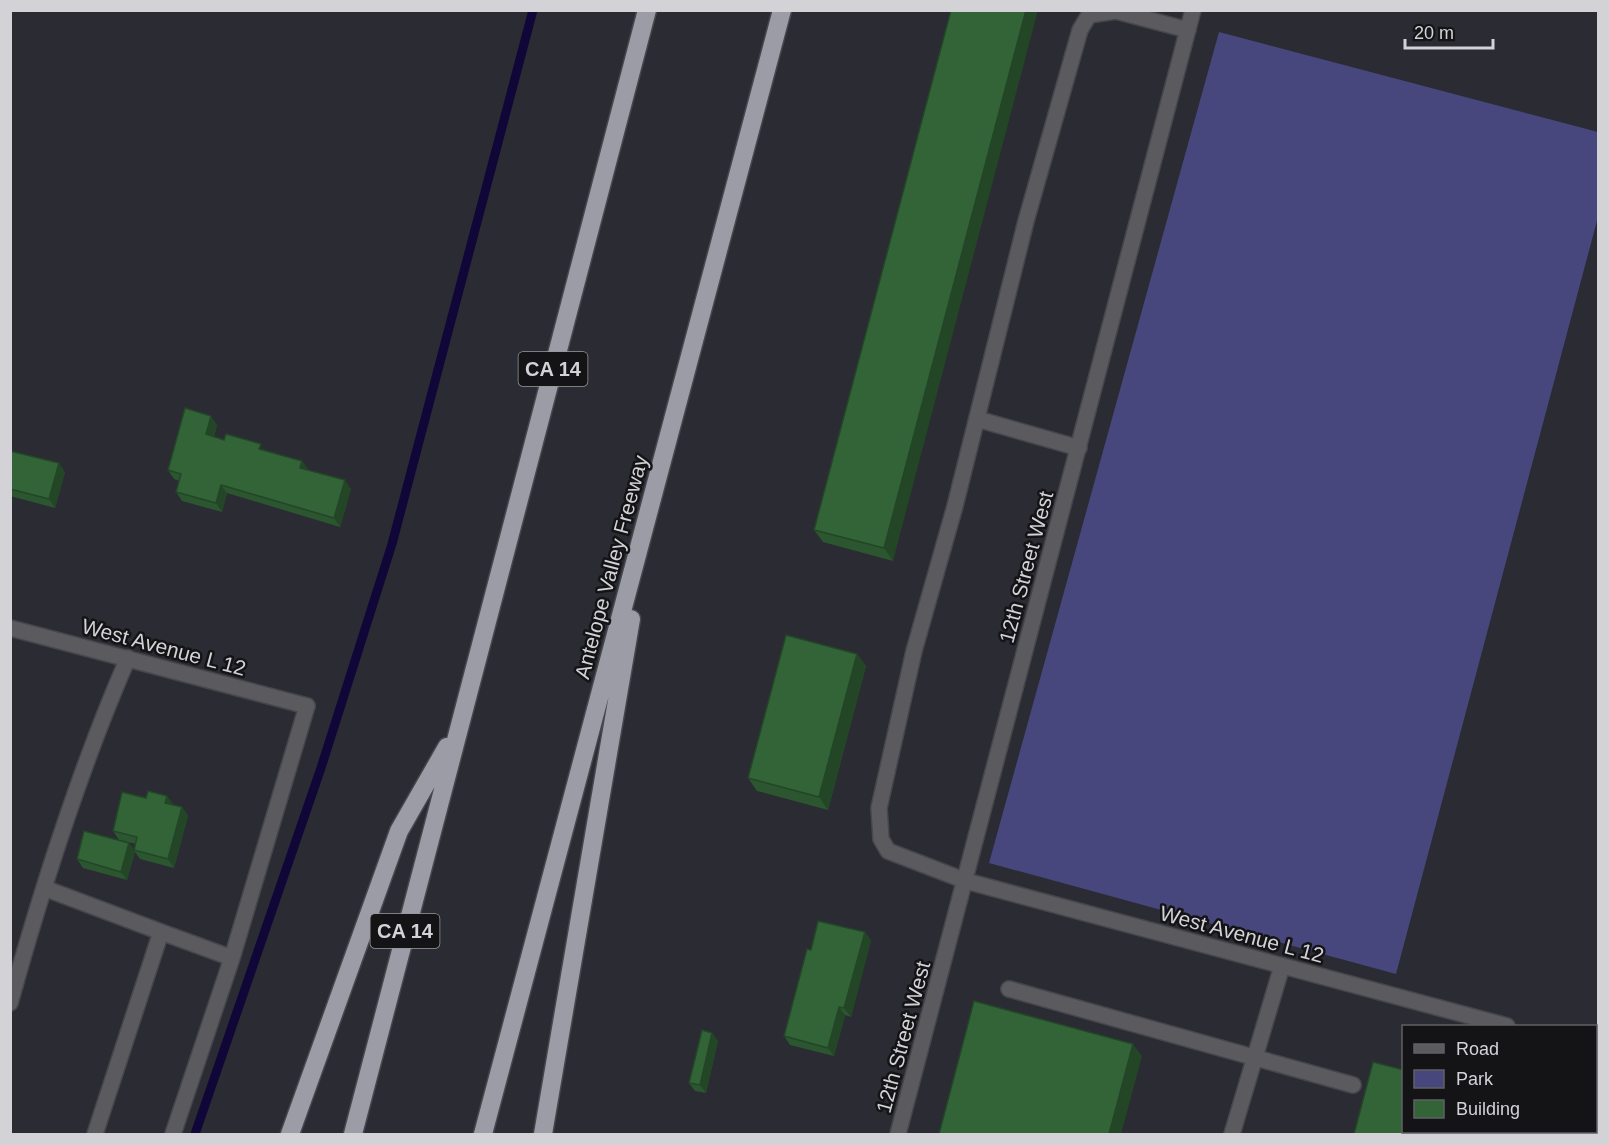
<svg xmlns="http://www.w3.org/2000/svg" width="1609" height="1145" font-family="Helvetica,sans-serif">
  <rect width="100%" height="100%" fill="#2b2b33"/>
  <path fill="#47477d" d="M1219 32 1598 132V217L1396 974 989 863Z"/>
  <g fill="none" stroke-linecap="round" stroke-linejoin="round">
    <path stroke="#100738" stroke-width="9" d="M195 1134 321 768 392 544 533 10"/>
    <defs>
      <path id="lane" d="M977 419 1079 448
        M966 881 888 851 881 839 879 808 914 651 955 506 1026 221 1080 30 1089 15 1116 11 1188 30
        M44 888 161 932 95 1134
        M161 932 232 958 307 706
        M1009 989 1353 1085
        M10 1003C42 888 80 768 128 658
        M1547 1132 1549 1134
        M173 1134 232 958
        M1232 1134 1282 966
        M1476 1134 1477 1132"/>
      <path id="street" d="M10 628 307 706
        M966 881 1507 1026
        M1596 1050 1598 1051
        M898 1134 1193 10"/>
      <path id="highway" d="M290 1134 399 831 447 747
        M353 1134 647 10
        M483 1134 782 10
        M543 1134 631 619"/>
    </defs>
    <use href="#lane" stroke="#46464d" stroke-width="18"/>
    <use href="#street" stroke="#46464d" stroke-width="18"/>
    <use href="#highway" stroke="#46464d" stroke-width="21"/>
    <use href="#lane" stroke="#5b5b5f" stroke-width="15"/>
    <use href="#street" stroke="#5b5b5f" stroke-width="15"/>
    <use href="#highway" stroke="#9b9ca5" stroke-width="18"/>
  </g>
  <path fill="#2b5630" d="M951 10 893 561 823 542 814 530Z
    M217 425 214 437 265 450 351 489 340 527 227 493 222 512 182 501 176 492 179 481 174 479 168 470Z
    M10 451 65 472 55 508 10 496Z
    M857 654 866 666 828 810 757 791 748 778Z
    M167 796 173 805 182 807 188 816 174 868 140 859 135 852 127 880 83 868 77 859 129 843 134 850 136 844 119 840 113 831 146 798Z
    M871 940 851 1017 845 1015 834 1056 790 1045 784 1036 811 950Z
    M718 1041 706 1093 695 1091 689 1083Z"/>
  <path fill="#234627" d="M1026 10H1038L893 561 884 548Z
    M211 416 217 425 212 443 206 434Z
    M302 461 308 469 306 476 300 468Z
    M59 463 65 472 55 508 49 499Z
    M345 480 351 489 340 527 334 518Z
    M221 485 227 493 222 512 216 503Z
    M857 654 866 666 828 810 819 797Z
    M167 796 173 804 171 811 165 803Z
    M182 807 188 816 174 868 168 859Z
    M129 843 135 851 127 880 121 872Z
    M865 932 871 940 851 1017 844 1008Z
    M839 1007 845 1015 834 1056 828 1048Z
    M712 1033 718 1041 706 1093 700 1085Z
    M1133 1044 1142 1056 1121 1134H1109Z"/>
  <path fill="#326438" stroke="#234627" stroke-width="1.5" d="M951 10H1026L884 548 814 530Z
    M185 408 211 416 206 434 224 440 226 434 261 444 259 449 302 461 300 468 345 480 334 518 221 485 216 503 176 492 181 474 168 470Z
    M10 451 59 463 49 499 10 489Z
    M786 635 857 654 819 797 748 778Z
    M148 791 167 796 165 803 182 807 168 859 134 850 137 837 113 831 122 792 146 798Z
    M84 831 129 843 121 872 77 859Z
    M818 921 865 932 844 1008 839 1007 828 1048 784 1036 807 949 811 950Z
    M974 1001 1133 1044 1109 1134H939Z
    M702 1030 712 1033 700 1085 689 1083Z
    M1373 1062 1404 1070V1131H1413L1415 1134H1354Z"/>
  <g text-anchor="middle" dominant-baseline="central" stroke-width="5" stroke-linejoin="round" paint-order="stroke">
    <g fill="#141417" stroke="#99999d" stroke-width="1.5">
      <rect x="518.5" y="352" width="69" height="34" rx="4.5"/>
      <rect x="370.5" y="914" width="69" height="34" rx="4.5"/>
    </g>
    <g font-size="20" font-weight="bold" fill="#d2d2d7">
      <text x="553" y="369">CA 14</text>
      <text x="405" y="931">CA 14</text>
    </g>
    <g font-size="21" fill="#d2d2d7" stroke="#141417">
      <text transform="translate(611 567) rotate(-75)">Antelope Valley Freeway</text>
      <text transform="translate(1026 567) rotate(-75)">12th Street West</text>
      <text transform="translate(164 647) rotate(15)">West Avenue L 12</text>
      <text transform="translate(1242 934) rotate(15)">West Avenue L 12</text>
      <text transform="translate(903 1037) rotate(-75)">12th Street West</text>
    </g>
  </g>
  <rect width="1609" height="1145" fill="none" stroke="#d2d2d7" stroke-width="24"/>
  <rect x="1402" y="1025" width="195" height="108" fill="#141417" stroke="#606064" stroke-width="1.5"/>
  <rect x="1414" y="1044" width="30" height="9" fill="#5b5b5f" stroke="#606064" stroke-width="1.5"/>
  <text x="1456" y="1055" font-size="18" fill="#d2d2d7">Road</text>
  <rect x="1414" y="1070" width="30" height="18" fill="#47477d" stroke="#606064" stroke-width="1.5"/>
  <text x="1456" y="1085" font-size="18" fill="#d2d2d7">Park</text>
  <rect x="1414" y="1100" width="30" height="18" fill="#326438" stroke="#606064" stroke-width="1.5"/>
  <text x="1456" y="1115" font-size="18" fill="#d2d2d7">Building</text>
  <path d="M1405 39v9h88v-9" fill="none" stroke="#d2d2d7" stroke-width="3"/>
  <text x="1414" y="39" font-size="18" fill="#d2d2d7" stroke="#141417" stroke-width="4.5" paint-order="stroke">20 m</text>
</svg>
